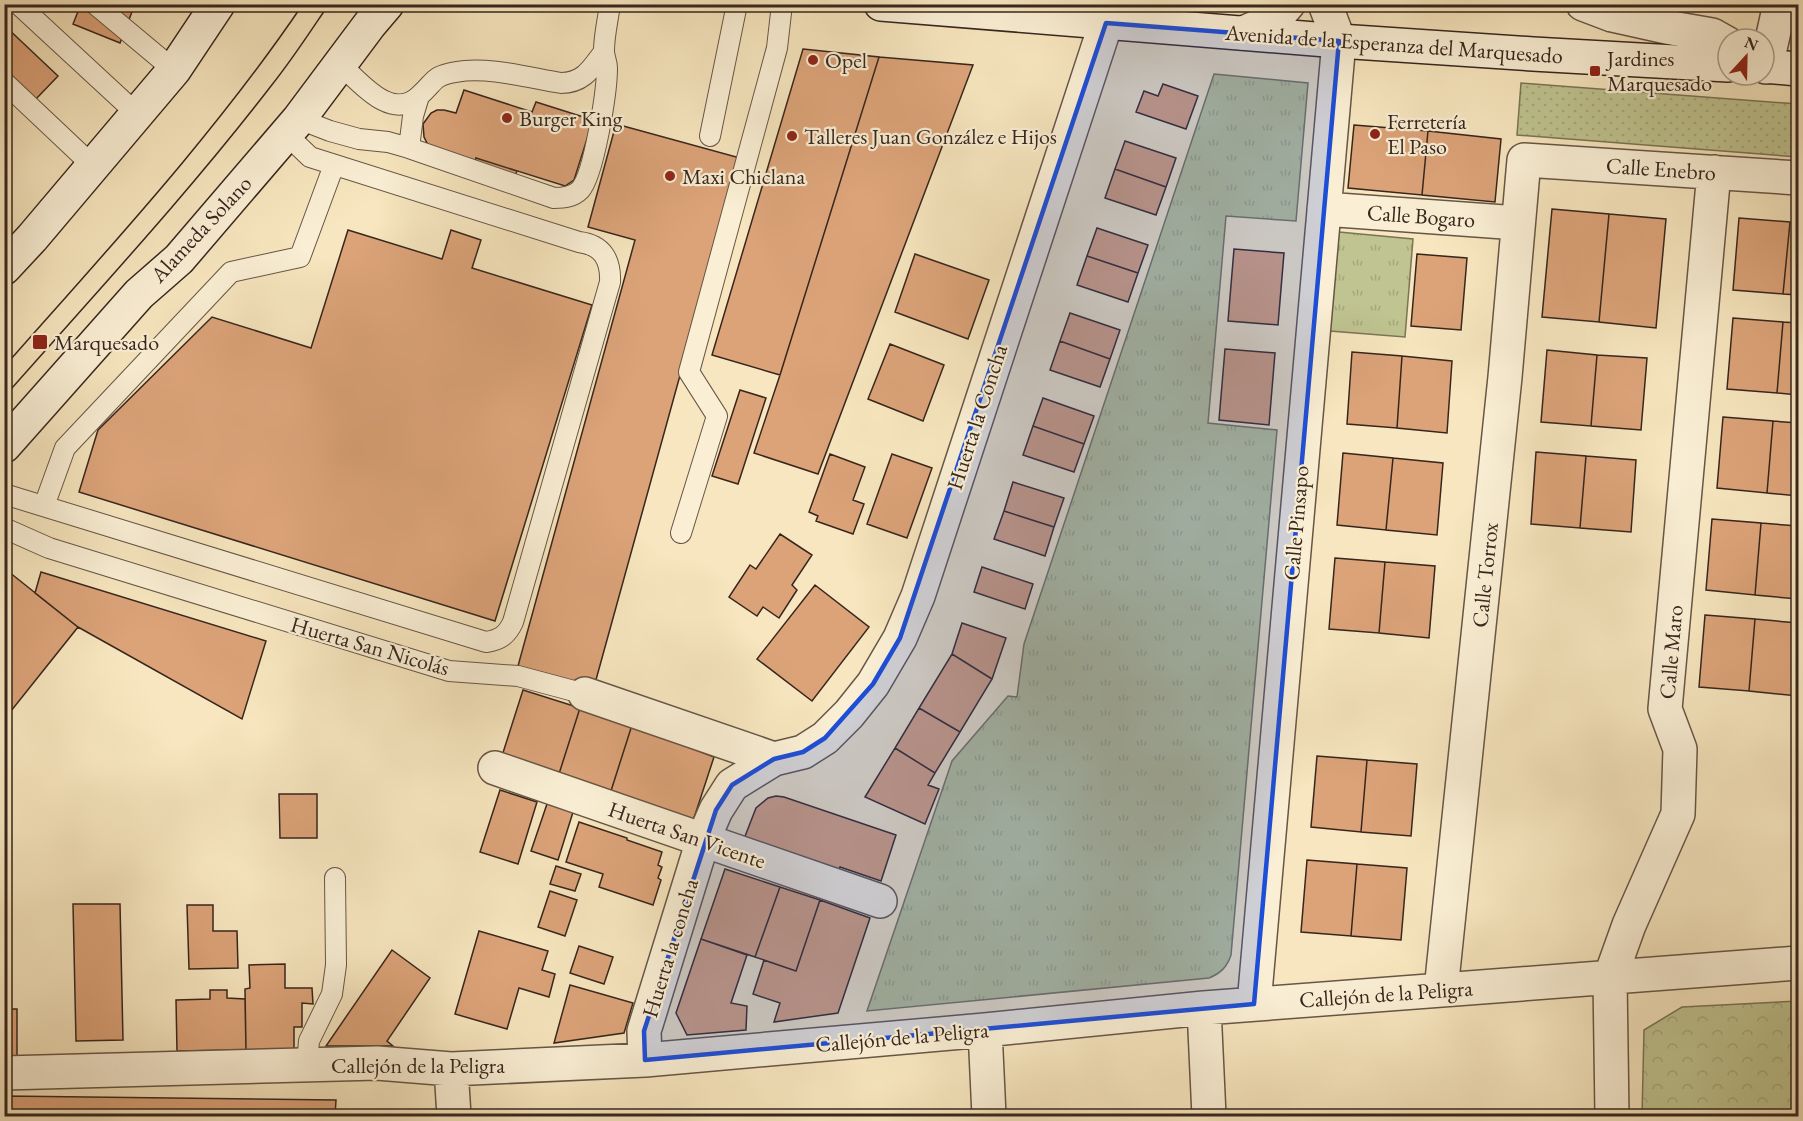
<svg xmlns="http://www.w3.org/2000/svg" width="1803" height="1121" font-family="'EB Garamond',serif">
  <defs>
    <pattern id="grass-tufts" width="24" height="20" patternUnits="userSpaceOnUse" patternTransform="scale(1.5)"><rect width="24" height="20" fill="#bfc490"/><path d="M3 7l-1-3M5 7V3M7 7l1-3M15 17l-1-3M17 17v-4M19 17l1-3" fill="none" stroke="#a5a87c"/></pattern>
    <pattern id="forest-crowns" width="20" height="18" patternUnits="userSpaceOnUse" patternTransform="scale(1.5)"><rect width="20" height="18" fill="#bfc490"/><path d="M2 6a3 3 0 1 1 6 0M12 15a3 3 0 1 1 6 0" fill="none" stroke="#a5a87c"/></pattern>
    <pattern id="park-dots" width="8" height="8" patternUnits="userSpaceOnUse" patternTransform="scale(1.5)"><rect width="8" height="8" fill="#bfc490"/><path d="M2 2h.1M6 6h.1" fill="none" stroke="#a5a87c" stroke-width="1.8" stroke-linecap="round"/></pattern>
  </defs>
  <rect width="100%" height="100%" fill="#f7e6bf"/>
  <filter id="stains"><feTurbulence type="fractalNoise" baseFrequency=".00333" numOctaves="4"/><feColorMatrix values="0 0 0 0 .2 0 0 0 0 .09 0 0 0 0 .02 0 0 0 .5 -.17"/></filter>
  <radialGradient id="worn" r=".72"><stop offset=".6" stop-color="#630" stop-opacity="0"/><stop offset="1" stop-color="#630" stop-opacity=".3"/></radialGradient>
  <path fill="url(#grass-tufts)" stroke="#7b7557" stroke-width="1.5" d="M1214 74 1308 83 1296 221 1226 216 1208 423 1277 430 1231 955C1227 967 1221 973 1209 978L867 1011 952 761 1008 696 1017 697 1024 644Z
    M1339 232 1413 239 1405 337 1330 331Z"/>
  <path fill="url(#forest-crowns)" stroke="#7b7557" stroke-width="1.5" d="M1798 1001V1116H1642L1644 1030 1682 1007Z"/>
  <path fill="url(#park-dots)" stroke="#7b7557" stroke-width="1.5" d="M1521 83 1798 104V157L1517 135Z"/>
  <path fill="#dca379" stroke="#37261e" stroke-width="1.5" d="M81 4H135L120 43 73 24Z
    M4 25 58 76 36 99 4 68Z
    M803 49 879 57 780 375 712 355Z
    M879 57 973 65 818 474 754 453 780 375Z
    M1163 84 1198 96 1186 129 1136 112 1144 91 1158 96Z
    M464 90 532 112 536 102 593 120 574 180 565 186 476 158 475 161 432 148 427 143 424 137 423 124 431 113 437 110H444L456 113Z
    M616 124 740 158 594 687 518 666 635 240 588 227Z
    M1354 125 1428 131 1422 195 1348 188Z
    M1428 131 1501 139 1495 202 1422 195Z
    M1125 141 1176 158 1166 187 1115 169Z
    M476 158 517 171 512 184 472 171Z
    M1115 169 1166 187 1156 215 1105 198Z
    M1552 209 1609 214 1599 322 1542 317Z
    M1609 214 1666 219 1656 328 1599 322Z
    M1739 218 1790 222 1783 294 1733 290Z
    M1790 222 1798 223V295L1783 294Z
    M1097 228 1148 245 1138 273 1087 256Z
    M348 230 442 259 451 230 481 240 472 268 592 305 495 621 79 492 98 430 212 317 311 348Z
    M1234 249 1284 253 1278 325 1228 321Z
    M915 254 989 280 968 339 895 312Z
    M1417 254 1467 258 1461 330 1411 326Z
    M1087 256 1138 273 1128 302 1077 285Z
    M1070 313 1120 330 1110 359 1060 341Z
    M1733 318 1783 322 1777 393 1727 389Z
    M1783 322 1798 323V395L1777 393Z
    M1060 341 1110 359 1100 387 1050 370Z
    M890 344 944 365 923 421 868 399Z
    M1225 349 1275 353 1269 425 1219 420Z
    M1547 350 1597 355 1591 426 1541 422Z
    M1352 352 1402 356 1397 428 1347 424Z
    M1597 355 1647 358 1641 430 1591 426Z
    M1402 356 1452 361 1447 433 1397 428Z
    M740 390 766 398 738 484 712 476Z
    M1043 398 1094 416 1084 444 1033 426Z
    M1723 417 1773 421 1767 493 1717 488Z
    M1773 421 1798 423V496L1767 493Z
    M1033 426 1084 444 1074 472 1023 455Z
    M1536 452 1586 456 1580 528 1531 524Z
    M1343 453 1393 458 1386 530 1337 525Z
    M830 454 865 467 853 500 864 504 853 534 816 521 818 516 809 512Z
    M892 454 932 468 907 538 867 524Z
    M1586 456 1636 460 1631 532 1580 528Z
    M1393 458 1443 463 1437 535 1386 530Z
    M1013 482 1064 498 1054 527 1004 511Z
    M1004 511 1054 527 1045 556 994 539Z
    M1712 519 1761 523 1755 595 1706 590Z
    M1761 523 1798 526V599L1755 595Z
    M780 534 812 555 792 585 797 590 779 618 763 607 757 616 729 597 750 565 756 569Z
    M1335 558 1385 562 1379 633 1329 629Z
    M1385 562 1435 566 1429 638 1379 633Z
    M982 567 1033 584 1025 609 974 592Z
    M4 568 78 627 11 711 4 706Z
    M41 572 266 641 242 719 78 627 35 593Z
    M815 585 869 627 812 701 757 659Z
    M1705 615 1755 619 1749 691 1699 687Z
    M1755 619 1798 623V696L1749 691Z
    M962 623 1006 638 992 679 952 654Z
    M952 654 992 679 960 732 919 708Z
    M523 690 580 708 558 777 501 759Z
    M4 706 11 711 4 719Z
    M580 708 632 725 610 794 558 777Z
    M919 708 960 732 935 773 895 748Z
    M632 725 714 757 693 821 610 794Z
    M895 748 935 773 928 785 939 789 925 824 865 797Z
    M1317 756 1367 760 1361 832 1311 827Z
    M1367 760 1417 764 1411 836 1361 832Z
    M500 790 537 802 518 864 480 852Z
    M279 794H317V838H280Z
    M776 796 784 797 896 835 881 881 840 867 837 875 742 844 756 808 768 798Z
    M548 801 574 809 558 860 531 851Z
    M579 822 627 838V840L662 852 658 865 662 867 658 878 661 880 653 905 599 887 603 874 566 862Z
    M1307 860 1357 864 1351 936 1301 932Z
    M1357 864 1407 868 1401 940 1351 936Z
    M556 866 581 874 575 891 550 884Z
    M725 869 780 887 755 957 701 939Z
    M780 887 820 900 796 971 755 957Z
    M550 891 577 900 565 936 538 927Z
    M820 900 870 918 838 1013 774 1022 780 1003 753 994 764 960 796 971Z
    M73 904H120L123 1040 76 1041Z
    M187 905H213V931H237L238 968 189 969Z
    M479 931 548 951 542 970 555 974 549 997 519 988 507 1029 455 1014Z
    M701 939 747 955 731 1003 747 1006 746 1030 687 1035 676 1013Z
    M579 946 613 957 604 984 570 973Z
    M392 950 430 978 387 1041 393 1046H326Z
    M285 964V988H312L313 1004 302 1003V1027H294V1049L246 1050 245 989 250 988 249 965Z
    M570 985 633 1003 624 1033 554 1043Z
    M210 990H227V998L245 999 246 1050 177 1051 176 1000 210 999Z
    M4 1009H17V1057H4Z
    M4 1096 336 1100 335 1116H4Z
    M705 1112 837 1115V1116H705Z"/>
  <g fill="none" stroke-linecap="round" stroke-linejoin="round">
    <defs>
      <path id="lane" d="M18 4 137 114
        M95 4 174 70
        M340 64C360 82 391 122 419 96 436 81 432 76 456 72 487 66 530 78 561 83 583 83 591 69 603 53
        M4 82 93 166
        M299 119 330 131 359 139 388 142 409 148 554 198C564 198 573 197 580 190 594 175 607 91 607 68 607 62 604 57 604 51 604 35 608 20 610 4
        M710 136 737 4
        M409 148 413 116 419 96
        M4 494 486 642C500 640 507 635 513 622L610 282C611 259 602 245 579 242L310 157 286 134
        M44 506 65 448 231 272 300 257 334 165
        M4 528 49 548 449 671 518 676 585 694
        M681 533 717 416 689 372 777 48 782 4
        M307 1064 309 1041 332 994 336 965 335 878"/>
      <path id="street" d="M1583 4 1612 15 1666 27 1712 35 1728 44
        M1243 33C1260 26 1277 19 1288 4
        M1764 65 1766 67 1780 4
        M1324 209 1518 223
        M585 694 774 759
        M495 768 880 901
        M1441 990 1505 377 1524 160 1798 178
        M1254 1004 1339 41 1325 4
        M1204 1008 1209 1116
        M985 1030 989 1116
        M645 1060 644 1031 703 840 716 810 732 785 774 759 803 752 825 738 849 714 873 684 900 638 918 596 1106 23
        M451 1069 454 1116
        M4 1073 377 1063 451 1069 645 1060 985 1030 1204 1008 1798 963
        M1612 1116 1610 978 1629 925 1678 814 1680 749 1665 709 1714 172"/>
      <path id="secondary" d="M881 4 1339 41 1533 54 1728 65
        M1764 66 1798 69
        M4 268 32 238 174 70 218 4
        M4 446 139 294 179 259 299 119 370 24 387 4"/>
    </defs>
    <use href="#lane" stroke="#675646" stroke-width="22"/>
    <use href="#street" stroke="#675646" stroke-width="36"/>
    <use href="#secondary" stroke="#37261e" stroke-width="36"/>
    <use href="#lane" stroke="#faefd5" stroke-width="20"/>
    <use href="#street" stroke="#faefd5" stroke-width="33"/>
    <use href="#secondary" stroke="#faefd5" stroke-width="33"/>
    <path stroke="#37261e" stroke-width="1.5" d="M4 367C108 249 215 134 303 4
      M4 397C94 295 188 194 271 86 292 60 310 32 329 4"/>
  </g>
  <path fill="#1d4ed8" fill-opacity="0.2" stroke="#1d4ed8" stroke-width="4.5" stroke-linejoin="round" d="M1106 23 1339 41 1254 1004 645 1060 644 1031 716 810 732 785 774 759 803 752 825 738 873 684 900 638Z"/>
  <g fill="#8f2418" stroke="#faefd5" stroke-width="2">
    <circle cx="813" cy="60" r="6"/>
    <rect x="1589" y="65" width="12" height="12" rx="3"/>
    <circle cx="507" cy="118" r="6"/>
    <circle cx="1375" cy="134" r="6"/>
    <circle cx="792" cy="136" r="6"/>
    <circle cx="670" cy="176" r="6"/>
    <rect x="32" y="334" width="16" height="16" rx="3"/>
  </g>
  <g text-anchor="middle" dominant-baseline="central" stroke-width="4.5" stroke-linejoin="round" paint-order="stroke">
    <g font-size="22" fill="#37261e" stroke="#faefd5">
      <text transform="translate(1394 44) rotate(4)">Avenida de la Esperanza del Marquesado</text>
      <text transform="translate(1661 169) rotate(4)">Calle Enebro</text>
      <text transform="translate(1421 216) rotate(4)">Calle Bogaro</text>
      <text transform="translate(201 229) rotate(-47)">Alameda Solano</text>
      <text transform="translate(977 417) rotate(-72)">Huerta la Concha</text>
      <text transform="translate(1296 523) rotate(-85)">Calle Pinsapo</text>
      <text transform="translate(1485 575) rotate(-84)">Calle Torrox</text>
      <text transform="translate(370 646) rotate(16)">Huerta San Nicolás</text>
      <text transform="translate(1671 652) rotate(-85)">Calle Maro</text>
      <text transform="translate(687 835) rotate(19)">Huerta San Vicente</text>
      <text transform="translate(670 948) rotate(-73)">Huerta la concha</text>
      <text transform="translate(1386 994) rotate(-4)">Callejón de la Peligra</text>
      <text transform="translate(902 1037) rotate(-5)">Callejón de la Peligra</text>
      <text x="418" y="1065">Callejón de la Peligra</text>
    </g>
    <g font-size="22" fill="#37261e" stroke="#faefd5" text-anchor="start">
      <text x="1607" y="58">Jardines<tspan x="1607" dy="25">Marquesado</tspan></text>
      <text x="825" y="60">Opel</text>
      <text x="519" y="118">Burger King</text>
      <text x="1387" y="121">Ferretería<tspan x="1387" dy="25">El Paso</tspan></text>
      <text x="804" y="136">Talleres Juan González e Hijos</text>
      <text x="682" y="176">Maxi Chiclana</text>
      <text x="54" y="342">Marquesado</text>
    </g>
  </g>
  <rect width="1803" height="1121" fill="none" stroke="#f7e6bf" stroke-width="24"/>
  <rect x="6" y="6" width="1791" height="1109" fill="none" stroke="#37261e" stroke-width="3"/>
  <rect x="12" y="12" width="1779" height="1097" fill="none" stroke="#37261e" stroke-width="1.5"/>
  <g transform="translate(1746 57) rotate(22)"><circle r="28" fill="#faefd5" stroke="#ac9f8c" stroke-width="1.5"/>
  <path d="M0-4.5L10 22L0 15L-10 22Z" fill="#8f2418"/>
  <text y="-9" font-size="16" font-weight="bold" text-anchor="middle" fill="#37261e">N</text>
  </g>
  <rect width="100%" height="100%" filter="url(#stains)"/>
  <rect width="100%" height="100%" fill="url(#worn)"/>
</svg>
